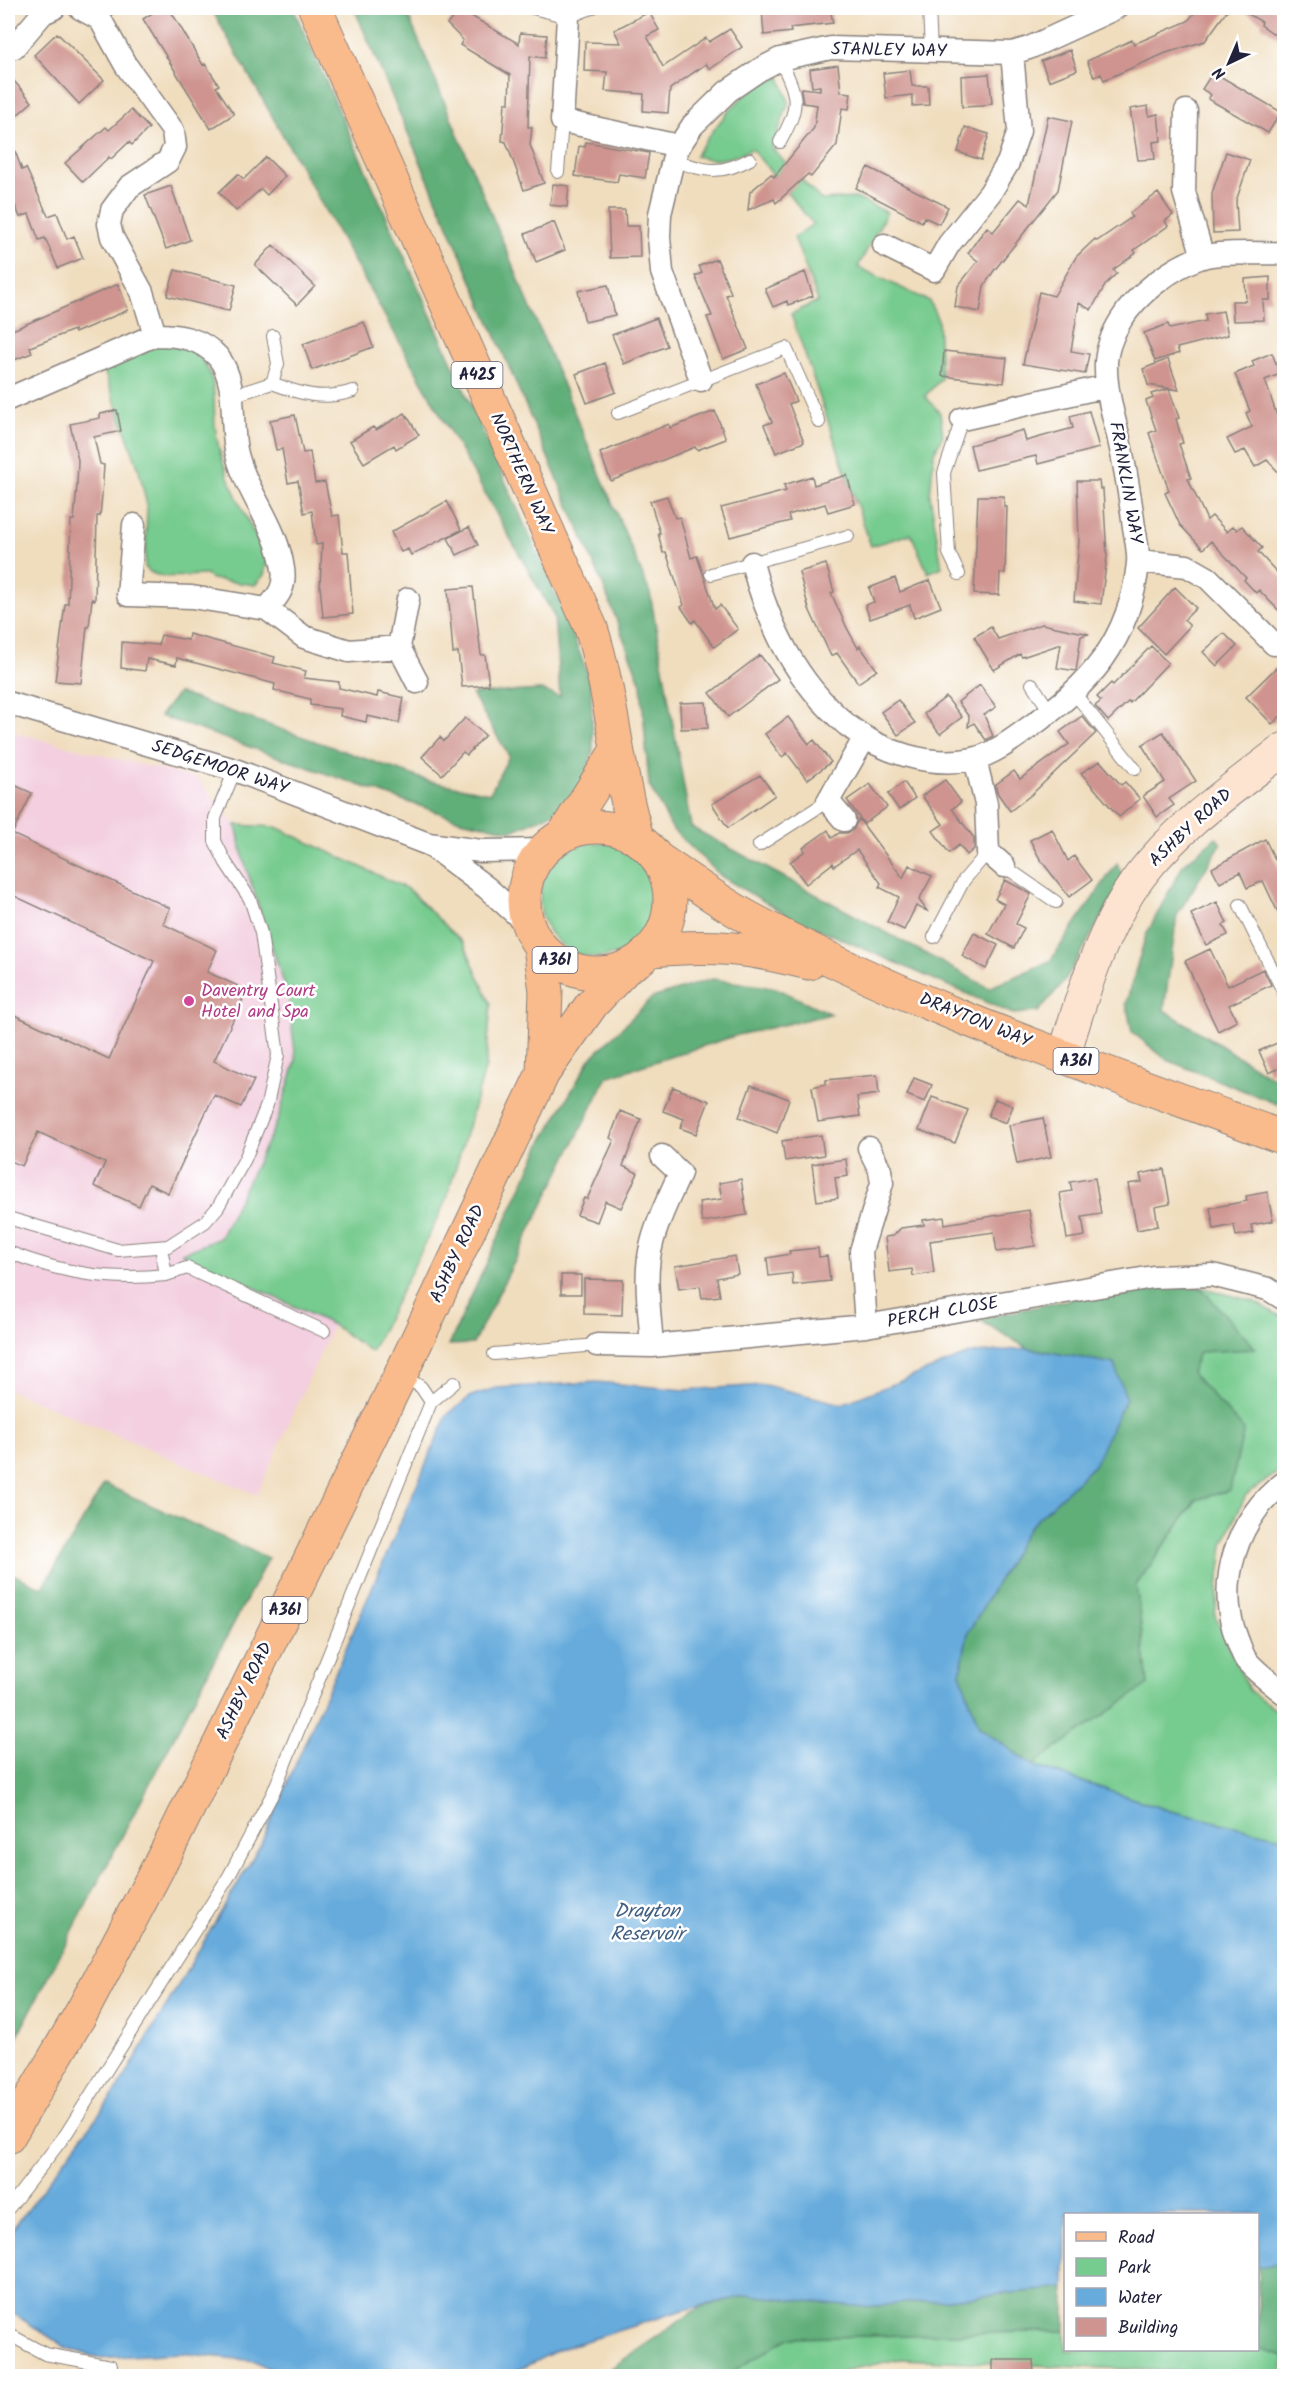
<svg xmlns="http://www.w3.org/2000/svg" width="1292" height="2384" font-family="Kalam,sans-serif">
  <rect width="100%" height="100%" fill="#fff"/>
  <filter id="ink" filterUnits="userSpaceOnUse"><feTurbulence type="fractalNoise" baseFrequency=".0167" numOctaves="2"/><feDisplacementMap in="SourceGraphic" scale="12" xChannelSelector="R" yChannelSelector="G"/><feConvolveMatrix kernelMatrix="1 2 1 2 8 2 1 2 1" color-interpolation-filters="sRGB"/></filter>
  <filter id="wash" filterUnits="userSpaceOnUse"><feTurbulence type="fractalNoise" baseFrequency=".008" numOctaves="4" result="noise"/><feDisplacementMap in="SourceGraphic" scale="24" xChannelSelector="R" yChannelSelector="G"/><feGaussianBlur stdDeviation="1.35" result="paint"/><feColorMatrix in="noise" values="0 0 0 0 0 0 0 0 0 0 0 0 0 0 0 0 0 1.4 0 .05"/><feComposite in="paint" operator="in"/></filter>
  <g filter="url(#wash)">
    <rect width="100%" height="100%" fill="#f0ddbe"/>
    <path fill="#f3cfdf" d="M8 731 198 779 236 825 276 827 408 889 464 944 491 1004 486 1066 446 1201 371 1352 333 1325 257 1495 8 1389Z"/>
    <path fill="#76cb8e" stroke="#4c7664" stroke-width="1.5" d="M780 77 789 102 772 148 821 200 856 198 887 212 858 267 929 301 938 320 941 379 925 396 940 413 943 435 934 453 930 495 942 567 928 573 911 534 871 546 791 314 818 301 794 237 813 224 752 149C732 159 717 162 695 156 715 127 743 85 780 77Z
      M155 344C170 344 191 346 201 359 218 379 213 401 215 425 219 473 249 518 267 562L264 575 255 585 212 579 206 575C188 574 156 583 145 567L147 506 139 470 103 368Z
      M236 825 276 827 408 889 464 944 491 1004 486 1066 446 1201 371 1352 333 1325 182 1253 220 1238 277 1122 296 1060 288 996 244 861Z
      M540 900a57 57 0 1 1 114 0a57 57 0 1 1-114 0Z
      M1200 1287 1253 1301 1284 1318V1468L1246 1495 1223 1544 1215 1616 1249 1690 1284 1716V1838L1170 1811 1032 1765 1148 1684 1136 1585 1196 1500 1230 1490 1191 1372 1199 1352 1255 1348Z
      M1065 2331 1066 2350 1258 2348 1284 2356V2376L900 2359 819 2376H725L789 2338Z"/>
    <path fill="#60af79" stroke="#41685a" stroke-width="1.5" d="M211 8H293L566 617 591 683 593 750 587 771 569 806 512 831 460 820 160 716 178 693 429 781 490 793 509 756 472 694 541 690 560 697 554 616Z
      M354 8H405L650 593 691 827 989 988 1050 961 1117 863 1124 879 1066 979 1038 1012 1013 1014 789 916 722 877 673 830 649 785 641 684 601 580Z
      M1216 837 1221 844 1177 915 1164 1010 1268 1075 1284 1081V1107L1167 1060 1132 1032 1126 1003 1146 935 1183 865Z
      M712 979 776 988 831 1014 738 1035 607 1077 473 1344 449 1345 542 1142 590 1059 652 998Z
      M1130 1287H1200L1256 1349 1199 1352 1191 1372 1244 1430 1230 1490 1196 1500 1136 1585 1148 1684 1032 1765 979 1727 960 1673 968 1633 1028 1528 1094 1465 1114 1364 1027 1348 978 1319Z
      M104 1484 268 1558 8 2054V1572L43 1588Z
      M1284 2263V2356L1258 2348V2267Z
      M1065 2288V2331L789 2338 725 2376H593L607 2371 700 2307 749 2295 786 2298 976 2296Z"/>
    <path fill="#66abdc" stroke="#44668c" stroke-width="1.5" d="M1027 1348 1114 1364 1126 1398 1094 1465 1028 1528 968 1633 960 1673 979 1727 1032 1765 1170 1811 1284 1838V2263L1258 2267V2214H1066L1065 2288 865 2307 749 2295 684 2310 560 2349 506 2376H281L256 2361 180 2353 97 2358 65 2347 8 2310V2235L117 2090 261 1844 447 1415 471 1396 496 1388 597 1382 685 1390 765 1385 842 1404 969 1354Z"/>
    <g id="blocks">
      <path fill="#cf948f" d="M160 8H169L203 65 205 64 219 85 216 87 234 114 211 129 143 19Z
        M783 8H830L833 23 790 28 791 32 764 35 762 10Z
        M1198 8H1229L1205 41 1166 53 1104 80 1101 74 1094 77 1087 61 1132 40 1134 44 1188 21Z
        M1238 8H1284V41L1261 25 1262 22Z
        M461 10 519 44 520 33 547 35 545 58 530 56 528 127H532L530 145 544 183 524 190 506 142 502 141 505 103H509L510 75 460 45 463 40 447 24Z
        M649 12 659 30 647 36 663 67 706 38 709 42 730 29 742 47 710 69 706 64 670 89 668 113 643 111 644 94 605 91 607 72 584 71 585 42 621 43 614 30Z
        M57 33 104 80 79 104 34 55Z
        M1070 50 1077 70 1049 81 1041 61Z
        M838 65 841 92 851 93 849 109 842 108 837 145 811 177 808 174 776 203 774 199 748 210 750 192 771 174 774 177 814 128 817 105 803 103 801 90 802 88 820 90V86L812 87 810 69Z
        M910 70 912 86H928L929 105 912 106V95L886 98 883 73Z
        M1213 72 1281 112 1268 133 1208 99 1211 95 1202 89Z
        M8 74 32 102 8 123Z
        M989 74 992 103 983 106 962 107 961 76Z
        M1148 106 1149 116 1158 114 1161 141 1153 142 1155 159 1138 160 1130 109Z
        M131 110 149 128 132 145 129 142 111 159 109 157 83 182 65 163 106 127 109 130Z
        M1048 116 1072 121 1058 190 993 272 984 286 980 312 955 307 958 286 978 261 968 253 977 240 987 227 993 232 1020 199 1029 205Z
        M965 127 989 134 981 160 958 152Z
        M9 135 22 170 26 168 48 216 57 213 67 239 74 236 83 258 58 268 45 238 39 240 29 214 20 217 8 189Z
        M586 142 649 153 645 178 619 174 617 182 575 176 579 146 585 147Z
        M1226 152 1250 160 1236 201 1238 232 1213 233 1212 193Z
        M266 157 285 176 267 195 261 189 236 211 219 192 238 174 244 179Z
        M868 167 948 207 939 224 924 217 922 222 856 188Z
        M553 184 569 186 567 207 550 205Z
        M171 186 190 240 166 249 145 195Z
        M1158 193 1173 215 1165 221 1168 226 1134 250 1136 253 1113 270 1117 273 1106 284 1091 310 1079 303 1071 351 1089 354 1085 374 1023 364 1039 292 1054 296 1076 257 1095 239 1097 241 1132 217 1130 213Z
        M608 210H625L626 226H639L640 257 610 258Z
        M554 222 565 250 536 262 525 234Z
        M273 245 315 286 297 305 255 265Z
        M717 259 731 293 726 295 748 349 723 359 707 317 712 316 695 276 702 273 699 266Z
        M175 270 236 285 229 311 167 296Z
        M805 272 813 296 788 305 787 301 773 307 765 289Z
        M1270 277V300H1263L1264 320 1233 321 1232 301H1246L1245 279Z
        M118 284 128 310 75 333 74 330 30 347 32 353 14 360 8 343V332Z
        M608 285 615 315 585 322 578 291Z
        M1223 311 1228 335 1177 348 1179 353 1155 361 1144 333 1168 324 1170 329 1206 321 1205 314Z
        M656 318 667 346 624 364 612 335Z
        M364 322 373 347 312 370 303 344Z
        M944 351 1007 358 1004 383 942 376Z
        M1272 353 1280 374 1265 380 1284 437V478L1267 460 1255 467 1245 450 1235 454 1227 439 1252 427 1246 413 1250 411 1235 374 1254 366 1252 361Z
        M1168 359 1179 390 1148 385 1143 369Z
        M605 363 616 392 587 403 576 374Z
        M784 373 796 401 789 404 804 442 776 453 764 425 772 422 756 384Z
        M1169 389 1179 418 1176 419 1183 443 1179 444 1191 478 1188 479 1207 520 1212 516 1227 532 1233 526 1237 530 1242 526 1262 548 1258 552 1284 580V616L1259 590 1256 593 1244 580 1246 578 1211 541 1203 549 1180 525 1165 493 1169 491 1149 433 1156 430 1146 401 1153 398 1151 394Z
        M117 410 121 431 94 437 100 464 104 465 102 495 100 516H97L95 600 92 599 89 627H87L81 683 55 681 65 604H68L71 520H74L77 486 78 460 70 424 100 418V414Z
        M715 411 726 439 697 450 695 447 611 481 600 453 669 424 670 428Z
        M1089 411 1099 448 1038 464 1036 456 976 470 970 445 1023 430 1026 441 1073 428 1070 416Z
        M405 413 419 435 396 449 394 445 364 463 350 441 373 427 376 430Z
        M295 415 303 453 310 452 315 483 325 482 332 516 339 515 343 552H348L353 614 323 617 320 586 322 544 316 545 312 511 304 513 298 481 288 483 282 449 276 450 270 420Z
        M847 475 855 504 828 512 825 504 788 515 790 521 730 537 721 508 786 491 784 485 812 476 814 485Z
        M1077 481H1099L1100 489H1103L1107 556 1101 604 1074 601 1079 540Z
        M667 496 675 518 680 517 691 558 697 556 715 609 720 605 738 629 714 647 695 620 692 623 681 607 684 605 666 552 663 553 658 533H660L650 501Z
        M978 496H1004V507H1007L1005 573H1000L999 595 974 594Z
        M447 501 461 530 411 555 408 549 401 552 391 532Z
        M469 527 478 545 457 555 448 538Z
        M826 564 834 592 831 593 847 628 858 648 860 646 877 670 858 683 837 653 831 656 809 609 799 572Z
        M895 578 900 592 930 580 941 607 914 618 910 605 870 619 865 605 874 602 869 588Z
        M473 587 481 655H485L489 685 462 687 458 652 453 653 448 589Z
        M1175 587 1196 608 1184 620 1190 626 1164 654 1138 628Z
        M1042 624 1089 634 1081 636 1076 671 1057 668 1061 644 1022 657 1020 654 994 670 974 637 991 627 998 639Z
        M1224 633 1237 646 1217 666 1203 652Z
        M189 634 275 657 273 663 306 671 304 678 339 682V688L377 697 378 692 404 698 399 723 367 716 366 722 340 716 341 709 310 705V699L274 690 275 684 177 658 176 665 147 659 145 671 121 668 122 642 158 645 161 635 188 640Z
        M1151 646 1168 663 1130 703 1129 701 1108 721 1095 706 1101 701 1097 697 1111 683 1113 685Z
        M760 655 778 679 728 717 710 693Z
        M1284 660V713L1272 724 1246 697Z
        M980 685 996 707 984 715 993 736 986 740 974 723 968 727 969 717 958 702Z
        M946 697 962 717 940 734 924 714Z
        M898 700 915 723 898 735 881 712Z
        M706 702 708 728 681 729 680 703Z
        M1082 716 1096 733 1031 795 1010 811 998 794 995 785 1014 771 1020 779 1069 744 1060 732Z
        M788 717 809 744 814 740 831 762 807 780 787 753 782 757 765 734Z
        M465 718 485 735 467 755 463 752 442 775 422 757 440 737 444 741Z
        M1163 732 1196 781 1169 799 1174 805 1157 817 1143 796 1165 782 1142 745Z
        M1100 761 1121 785 1125 782 1140 799 1119 817 1081 773Z
        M760 775 775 795 728 828 712 804Z
        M945 780 961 802 952 809 974 838V849L967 855 959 845 949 853 933 831 943 824 922 796Z
        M8 782 32 793 12 834 170 908 163 924 217 950 207 972 247 990 214 1061 254 1080 241 1107 214 1095 168 1193 149 1184 139 1206 94 1186 105 1163 38 1132 22 1166 8 1160V1012L109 1059 154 961 8 893Z
        M904 782 915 798 899 810 888 794Z
        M870 784 887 807 864 824 847 800Z
        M859 819 903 878 909 865 932 876 919 900 927 911 916 906 904 930 887 922 899 897 879 887 881 883 857 850 834 866 833 863 806 884 790 862 805 851 803 848 828 830 832 838 839 833H847L853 830Z
        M1052 829 1068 861 1074 856 1092 880 1069 897 1040 859 1030 840Z
        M1265 839 1284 878V925L1263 881 1247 888 1240 872 1220 883 1212 868Z
        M1005 880 1031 894 1016 924 1024 928 1014 948 988 934 1004 904 995 899Z
        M1217 902 1227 923 1223 925 1228 935 1206 945 1191 914Z
        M974 933 998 945 986 969 962 956Z
        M1210 949 1228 986 1263 969 1271 985 1229 1005 1237 1021 1218 1031 1185 961Z
        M1284 1040V1066L1269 1073 1259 1051Z
        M877 1075 879 1094 857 1097 860 1116 818 1122 812 1087 826 1084V1080Z
        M914 1078 932 1085 925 1102 907 1095Z
        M751 1085 789 1099 777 1133 739 1117Z
        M673 1087 709 1101 696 1134 680 1128 684 1119 663 1111Z
        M932 1097 968 1110 955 1143 919 1130Z
        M995 1099 1013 1106 1006 1123 988 1116Z
        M620 1111 641 1119 623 1166 638 1173 621 1208 605 1201 597 1222 577 1215 584 1198 587 1199 614 1140 610 1138Z
        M1043 1118 1051 1157 1017 1164 1009 1125Z
        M821 1135 824 1155 785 1161 782 1141Z
        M846 1159 848 1176 835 1178 838 1198 817 1201 812 1164Z
        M1164 1169 1170 1204 1155 1207 1158 1226 1137 1230 1128 1184 1142 1182 1140 1174Z
        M1095 1178 1101 1214 1082 1217 1085 1236 1067 1239 1060 1193 1072 1191 1070 1182Z
        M741 1179 747 1215 702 1222 699 1202 722 1199 719 1183Z
        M1267 1192 1273 1221 1251 1225 1253 1233 1236 1236 1234 1225 1214 1229 1210 1208 1247 1201 1246 1196Z
        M1029 1210 1035 1246 997 1252 994 1232 930 1241 934 1273 913 1276 912 1269 889 1272 885 1237 893 1236 901 1228 924 1225 923 1220 944 1217 945 1224Z
        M818 1248 819 1257 827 1256 830 1281 793 1285 792 1273 769 1276 767 1258 790 1254 789 1251Z
        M735 1256 738 1274 717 1278 720 1296 702 1298 700 1286 679 1289 675 1266Z
        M561 1275H581V1294H561Z
        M584 1279 623 1280 622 1315 584 1314Z
        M993 2360H1033L1034 2376H993Z"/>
    </g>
  </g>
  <g filter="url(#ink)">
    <use href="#blocks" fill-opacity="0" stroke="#89807c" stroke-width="1.5"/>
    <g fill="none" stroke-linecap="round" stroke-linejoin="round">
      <defs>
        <path id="lane" d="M533 8 568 17 592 8
          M929 8 931 51
          M1077 8 1084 23
          M780 142C801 104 798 98 780 59
          M673 160C705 171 719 176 750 159
          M558 172 562 121
          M272 383C300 394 323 401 353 391
          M232 396 272 383 278 364 273 336
          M618 413 786 348 819 422
          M711 574 848 536
          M959 574 949 553 944 473 962 419
          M1032 684 1051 713
          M1075 694 1135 769
          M759 845 828 801
          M1004 866 1056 902
          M1240 905 1284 993
          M934 937 964 880 988 852
          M8 1218 118 1250 168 1246 205 1222 218 1207 245 1159 267 1105 278 1055 261 933 250 899 226 863 215 841V818L235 770
          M8 1252C62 1273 107 1281 166 1275L161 1247
          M166 1275 187 1268 324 1331
          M494 1354 597 1345
          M431 1402 454 1383
          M8 2209 66 2134 229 1876 273 1793 431 1402 421 1387 402 1375
          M8 2334 45 2354 111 2366"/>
        <path id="street" d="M80 8 100 19 125 64 173 131 175 147 168 161 129 187 112 210 109 224 112 237 142 292 155 335
          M568 17 562 121 679 146
          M14 47 43 13 54 8
          M1186 111 1184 192 1203 257
          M884 245 934 270 949 244 990 193 1008 163 1019 131 1012 53
          M701 380 662 272 659 237 660 214 673 160 679 146 693 125 728 91 759 70 780 59 831 48 1012 53 1029 48 1116 8
          M8 399 155 335C179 335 201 338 218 357 238 382 230 420 236 450 245 492 277 524 283 569 286 588 278 596 267 609
          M962 419 1107 386
          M134 525 128 595 192 597 267 609 304 637 349 651 399 647 417 682
          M1139 561 1187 566 1208 578 1274 644
          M752 563C769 626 796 682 847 725 881 752 929 768 973 759 992 755 1012 740 1027 729 1089 686 1130 641 1138 563 1139 552 1136 539 1134 527 1130 496 1125 466 1118 435 1113 414 1106 391 1106 369 1105 353 1112 334 1121 320 1137 294 1172 267 1202 257 1220 251 1263 254 1284 253
          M399 647 408 599
          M8 703 235 770 428 844 481 851 543 850
          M975 759 986 804 988 852 1004 866
          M844 820 828 801 864 739
          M430 845 487 888 527 924
          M866 1326 861 1251 882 1183 880 1170 869 1148
          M597 1345 652 1346 866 1326 1153 1277 1212 1275 1268 1289 1284 1299
          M652 1346C650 1313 643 1275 652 1243 658 1218 670 1196 680 1173L662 1156
          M1284 1483C1237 1517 1215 1584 1237 1639 1240 1646 1242 1654 1246 1660 1257 1673 1271 1683 1284 1693"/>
        <path id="secondary" d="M1064 1056C1081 998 1103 925 1140 876 1178 826 1235 787 1284 749"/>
        <path id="primary" d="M315 8 591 628C613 697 616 770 638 840
          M524 900a73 73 0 1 1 146 0a73 73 0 1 1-146 0Z
          M564 834 617 750
          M658 859C688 879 718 901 749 918 919 1010 1104 1071 1284 1138
          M540 947 546 991 543 1073
          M651 950C713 944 749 948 809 963
          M8 2137 83 2010 171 1843 401 1374 543 1073 592 1004 628 966"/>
      </defs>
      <use href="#lane" stroke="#89807c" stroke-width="14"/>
      <use href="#street" stroke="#89807c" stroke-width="25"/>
      <use href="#secondary" stroke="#89807c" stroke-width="34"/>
      <use href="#primary" stroke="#89807c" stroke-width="35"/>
      <use href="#lane" stroke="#fff" stroke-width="12"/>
      <use href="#street" stroke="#fff" stroke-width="22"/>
      <use href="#secondary" stroke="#fde4d1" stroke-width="32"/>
      <use href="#primary" stroke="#fabb8c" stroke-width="33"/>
    </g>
  </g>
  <circle fill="#d1479c" stroke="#fff" stroke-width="2" cx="189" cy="1001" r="6"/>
  <g text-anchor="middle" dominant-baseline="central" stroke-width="5" stroke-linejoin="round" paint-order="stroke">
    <g fill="#fff" stroke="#646476" stroke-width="1.5">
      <rect x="451.5" y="362" width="51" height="26" rx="4.5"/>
      <rect x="532.5" y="947" width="45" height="26" rx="4.5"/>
      <rect x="1053.5" y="1048" width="45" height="26" rx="4.5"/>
      <rect x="262.5" y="1597" width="45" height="26" rx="4.5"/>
    </g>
    <g font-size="16" font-weight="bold" fill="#22223b">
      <text x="477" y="375">A425</text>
      <text x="555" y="960">A361</text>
      <text x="1076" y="1061">A361</text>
      <text x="285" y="1610">A361</text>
    </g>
    <g font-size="18" fill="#22223b" stroke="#fff">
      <text transform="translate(889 51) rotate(1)">STANLEY WAY</text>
      <text transform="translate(521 474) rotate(66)">NORTHERN WAY</text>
      <text transform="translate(1125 483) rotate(80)">FRANKLIN WAY</text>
      <text transform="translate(220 768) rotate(18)">SEDGEMOOR WAY</text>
      <text transform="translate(1191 828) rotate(-43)">ASHBY ROAD</text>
      <text transform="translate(975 1021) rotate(22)">DRAYTON WAY</text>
      <text transform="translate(458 1254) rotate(-65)">ASHBY ROAD</text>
      <text transform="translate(943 1313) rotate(-10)">PERCH CLOSE</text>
      <text transform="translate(245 1691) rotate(-64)">ASHBY ROAD</text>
    </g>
    <g font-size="18" fill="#b23c85" stroke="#fff" text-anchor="start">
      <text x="201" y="991">Daventry Court<tspan x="201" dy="21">Hotel and Spa</tspan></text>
    </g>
    <g font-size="20" font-style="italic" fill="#416083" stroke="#fff">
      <text x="647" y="1912">Drayton<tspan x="647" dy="23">Reservoir</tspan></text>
    </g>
  </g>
  <rect width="1292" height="2384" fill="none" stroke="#fff" stroke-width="30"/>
  <rect x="1064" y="2213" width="195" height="138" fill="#ffffff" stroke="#a7a7b1" stroke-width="1.5"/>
  <rect x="1076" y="2232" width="30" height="9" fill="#fabb8c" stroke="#a7a7b1" stroke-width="1.5"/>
  <text x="1118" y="2243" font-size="18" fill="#22223b">Road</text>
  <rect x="1076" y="2258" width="30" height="18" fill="#76cb8e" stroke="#a7a7b1" stroke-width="1.5"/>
  <text x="1118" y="2273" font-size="18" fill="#22223b">Park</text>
  <rect x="1076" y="2288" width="30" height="18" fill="#66abdc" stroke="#a7a7b1" stroke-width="1.5"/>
  <text x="1118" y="2303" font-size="18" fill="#22223b">Water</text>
  <rect x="1076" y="2318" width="30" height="18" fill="#cf948f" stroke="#a7a7b1" stroke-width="1.5"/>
  <text x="1118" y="2333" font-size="18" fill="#22223b">Building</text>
  <g transform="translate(1229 63) rotate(224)" stroke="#ffffff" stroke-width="4.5" paint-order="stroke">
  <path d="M0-4.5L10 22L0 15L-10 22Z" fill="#22223b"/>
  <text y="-9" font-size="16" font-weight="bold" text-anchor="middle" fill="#22223b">N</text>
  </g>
</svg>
